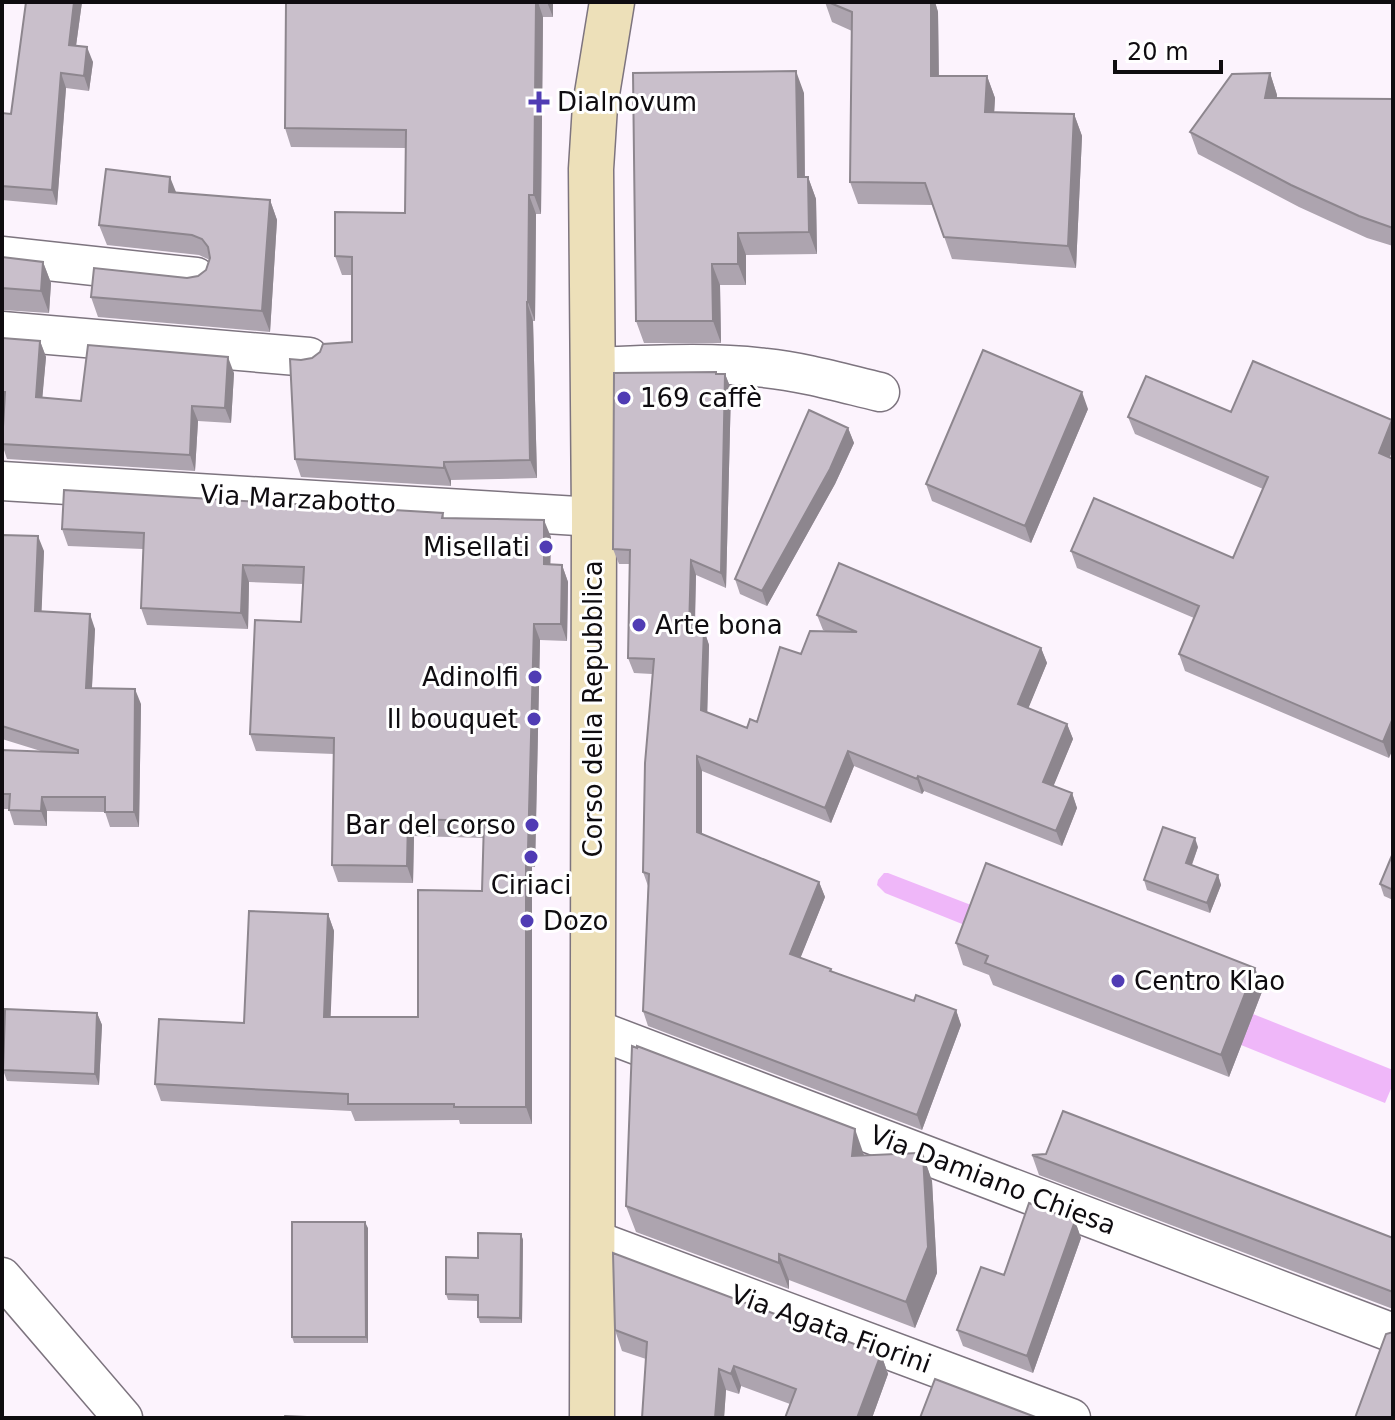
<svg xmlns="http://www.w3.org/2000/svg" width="1395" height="1420" font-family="'DejaVu Sans',sans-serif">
  <rect width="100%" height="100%" fill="#fcf3fd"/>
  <path fill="#efb7f9" d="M884 873H888L984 910 977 930 885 893 877 885 878 880Z
    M1253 1014 1393 1070V1084L1385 1103 1241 1045Z"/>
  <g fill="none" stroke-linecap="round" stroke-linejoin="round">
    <defs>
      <path id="street" d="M2 256 196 277
        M2 331 309 357
        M593 367C650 365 709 361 765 368 804 372 842 383 880 392
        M2 481 594 517
        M592 1028 1393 1333
        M592 1239 1071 1418
        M2 1277 123 1418"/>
      <path id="secondary" d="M592 1418 594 517 591 169 595 106 612 2"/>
    </defs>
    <use href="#street" stroke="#7d747f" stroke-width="41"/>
    <use href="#secondary" stroke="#7d747f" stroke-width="47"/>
    <use href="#street" stroke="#fff" stroke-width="38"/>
    <use href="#secondary" stroke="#ede0b9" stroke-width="44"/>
  </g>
  <path fill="#ada4af" d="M82 2 76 46 93 62 89 91 66 88 57 205 2 200V113L11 114Z
    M286 2H553V17H543L541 214H536L535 321H533L537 478 451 480V486L301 477 295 459 301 360 312 358 352 342V275H342L335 256 405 213 406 148 291 147 285 128Z
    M825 2H935L938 12 939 76H987L995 98 994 112 1074 114 1082 136 1076 268 952 259 933 205 858 204 850 182 852 31 832 22Z
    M1270 73 1277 95V98L1393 99V246L1367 238 1299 207 1198 154 1190 132Z
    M804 93 805 177H808L816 199 817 254 746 255V285H720L721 343H644L636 321Z
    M176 193 270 200 277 220 270 332 98 317 91 297 198 276 206 270 210 260 199 255 107 245 99 225Z
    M2 257 43 262 51 283 49 313 2 310Z
    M2 338 40 341 46 357 42 398 81 401 234 373 231 423 198 421 195 471 7 459 2 444 4 407H2Z
    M717 374H725L731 389 726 588 696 575 695 630H704L709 645 707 712 747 728 757 722 801 654 827 632 823 630 817 615 1041 648 1047 663 1028 708 1067 724 1073 739 1053 786 1072 793 1077 808 1062 846 924 791 922 794 854 766 831 823 702 771V835L819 882 825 897 800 958 831 969 832 972 914 1001 956 1010 961 1025 922 1130 648 1026 643 1011 648 886 643 872 652 674 634 673 628 658 630 564H619L613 549Z
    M1088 409 1031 543 932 501 926 484Z
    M1231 412 1393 422V449L1390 457 1389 758 1185 671 1179 654 1194 618 1077 568 1071 551 1233 558 1263 489 1135 434 1128 417Z
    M848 428 854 443 835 484 767 606 740 594 735 579Z
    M443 513 444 518 551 537 550 564 562 565 568 582 567 641 540 640 535 867H532V1124H460L459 1120 355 1121 351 1111 161 1101 155 1084 244 1023 328 914 334 931 330 1017H418L482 891 484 838 414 836 413 883 338 882 332 865 334 754 256 751 250 734 301 622 303 584 249 582 248 629 147 625 141 608 143 549 68 546 62 529Z
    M2 535 44 551 41 612 95 629 92 688 141 704 139 827H110L105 812 47 811V826L14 825 9 809H2V750L44 752 2 739Z
    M1198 847 1192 865 1218 875 1221 885 1210 913 1147 890 1144 880Z
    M1393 853V900L1384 896 1380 884Z
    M956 943 1263 989 1229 1077 993 985 989 975 963 965Z
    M97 1013 102 1025 99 1085 7 1081 3 1070Z
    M864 1155H923L932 1181 937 1273 915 1328 789 1280V1289L636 1232 626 1206Z
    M1032 1155 1393 1238V1309L1039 1175Z
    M1075 1221 1081 1238 1033 1373 963 1346 957 1330 1004 1275Z
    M368 1228V1343H294L292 1337Z
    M521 1234 523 1240 522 1323H480L478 1317V1301L448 1300 446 1294 478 1258Z
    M615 1330 881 1354 888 1374 872 1418H785L790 1404 741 1386 739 1394 726 1390 724 1418H642L646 1359 622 1351Z"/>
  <path fill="#8d868e" d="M74 2H82L74 60 69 45Z
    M536 2H538L543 17 541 214 534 195Z
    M547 2H553V17Z
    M931 2H935L938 12 939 98 931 76Z
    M87 47 93 62 89 91 84 76Z
    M796 71 804 93 805 199 798 177Z
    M61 73 66 88 57 205 52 190Z
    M1270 73 1277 95 1273 120 1265 98Z
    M987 76 995 98 993 134 985 112Z
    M1074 114 1082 136 1076 268 1068 246Z
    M170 177 178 197 169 192Z
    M808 177 816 199 817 254 809 232Z
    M529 195 536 214 535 321 528 302Z
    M270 200 277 220 270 332 262 311Z
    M738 233 746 255V285L738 264Z
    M43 262 51 283 49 313 41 291Z
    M712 264 720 285 721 343 713 321Z
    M527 302 533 321 537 478 530 460Z
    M40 341 46 357 41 413 36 397Z
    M228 357 234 373 231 423 225 408Z
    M725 374 731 389 726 588 721 573Z
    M1082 392 1088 409 1031 543 1025 526Z
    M192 406 198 421 195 471 190 455Z
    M1392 420 1393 449 1385 469 1379 453Z
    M848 428 854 443 835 484 767 606 762 591Z
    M444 462 451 480V486L444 468Z
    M544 520 551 537 550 581 544 564Z
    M38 536 44 551 41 626 35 611Z
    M691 560 696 575 694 645 689 630Z
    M243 565 249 582 248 629 241 613Z
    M562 565 568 582 567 641 561 624Z
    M90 614 95 629 91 703 86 688Z
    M534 624 540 640 535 867 528 850Z
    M704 630 709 645 707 725 701 710Z
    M1041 648 1047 663 1024 719 1018 704Z
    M135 689 141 704 139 827 134 812Z
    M1393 718V749L1389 758 1383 742Z
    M1067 724 1073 739 1049 797 1043 782Z
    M848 751 854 766 831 823 825 808Z
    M697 756 702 771V847L697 832Z
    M918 776 924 791 922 794 917 779Z
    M1072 793 1077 808 1062 846 1056 831Z
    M42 797 47 811V826L41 811Z
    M408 819 414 836 413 883 407 866Z
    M1195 838 1198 847 1189 872 1186 863Z
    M526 850 532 867V1124L526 1107Z
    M1218 875 1221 885 1210 913 1207 903Z
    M819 882 825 897 796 969 790 954Z
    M328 914 334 931 330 1034 324 1017Z
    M1255 968 1263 989 1229 1077 1221 1055Z
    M956 1010 961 1025 922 1130 917 1115Z
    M97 1013 102 1025 99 1085 95 1074Z
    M855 1129 864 1155 852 1156Z
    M923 1155 932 1181 937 1273 915 1328 906 1302Z
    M1075 1221 1081 1238 1033 1373 1027 1356Z
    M365 1222 368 1228V1343L366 1337Z
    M521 1234 523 1240 522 1323 520 1318Z
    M779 1254 789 1280V1289L779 1263Z
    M881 1354 888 1374 872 1418H857Z
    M734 1366 741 1386 739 1394 731 1374Z
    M719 1369 726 1390 724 1418H715Z"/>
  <path fill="#c9bfcb" stroke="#8d868e" stroke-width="2" d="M26 2H74L69 45 87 47 84 76 61 73 52 190 2 186V113L11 114Z
    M286 2H536L534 195H529L528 302H527L530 460 444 462V468L295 459 290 359 301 360 312 358 320 352 323 344 352 342V257L335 256V212L405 213 406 130 285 128Z
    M828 2H931V76H987L985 112 1074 114 1068 246 944 237 925 183 850 182 852 12Z
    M796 71 798 177H808L809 232 738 233V264H712L713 321H636L633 73Z
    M1270 73 1265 98 1393 99V228L1359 216 1291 185 1190 132 1232 74Z
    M106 169 170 177 169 192 270 200 262 311 91 297 94 268 187 278 198 276 206 270 210 258 208 247 202 239 192 235 99 225Z
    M2 257 43 262 41 291 2 288Z
    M2 338 40 341 36 397 81 401 88 345 228 357 225 408 192 406 190 455 2 444 5 392H2Z
    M983 350 1082 392 1025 526 926 484Z
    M1253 361 1392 420 1379 453 1393 459V718L1383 742 1179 654 1199 606 1071 551 1094 498 1233 558 1268 477 1128 417 1146 376 1231 412Z
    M716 372V374H725L721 573 691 560 689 630H704L701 710 747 728 750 719 757 722 780 647 801 654 810 631 857 632 817 615 839 563 1041 648 1018 704 1067 724 1043 782 1072 793 1056 831 918 776 917 779 848 751 825 808 697 756V832L819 882 790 954 831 969 830 971 914 1001 916 995 956 1010 917 1115 643 1011 649 874 643 872 645 763 654 659 628 658 630 550 613 549 614 373Z
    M809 410 848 428 830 469 762 591 735 579Z
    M64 490 443 513 442 518 544 520V564L562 565 561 624H534L528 850H526V1107H454V1104H348V1094L155 1084 159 1019 244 1023 249 911 328 914 324 1017H418V890L482 891 484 821 408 819 407 866 332 865 334 738 250 734 255 620 301 622 304 567 243 565 241 613 141 608 144 533 62 529Z
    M2 535 38 536 35 611 90 614 86 688 135 689 134 812H105V797H42L41 811 9 810 10 794H2V750L78 753V750L2 726Z
    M1163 827 1195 838 1186 863 1218 875 1207 903 1144 880Z
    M1393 853V890L1380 884Z
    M986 863 1255 968 1221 1055 985 963 988 956 956 943Z
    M5 1009 97 1013 95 1074 3 1070Z
    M632 1046 637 1048V1046L855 1129 852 1156 918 1153 923 1155 928 1247 906 1302 779 1254V1263L626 1206Z
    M1063 1111 1393 1238V1292L1032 1155 1046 1154Z
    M1029 1203 1075 1221 1027 1356 957 1330 981 1267 1004 1275Z
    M292 1222H365L366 1337H292Z
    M478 1233 521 1234 520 1318 478 1317V1295L446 1294V1257L478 1258Z
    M613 1253 881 1354 857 1418H785L796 1389 734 1366 731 1374 719 1369 715 1418H642L647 1342 615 1330Z
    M1393 1332V1418H1355L1386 1334Z
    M935 1379 1038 1418H920Z
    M285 1416 329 1418H284Z"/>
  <g fill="#503cb4" stroke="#fff" stroke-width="3">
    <path d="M535 90h8v8h8v8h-8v8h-8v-8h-8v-8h8z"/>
    <circle cx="624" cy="398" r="8"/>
    <circle cx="546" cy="547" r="8"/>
    <circle cx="639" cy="625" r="8"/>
    <circle cx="535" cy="677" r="8"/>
    <circle cx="534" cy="719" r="8"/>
    <circle cx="532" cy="825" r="8"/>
    <circle cx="531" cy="857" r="8"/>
    <circle cx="527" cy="921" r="8"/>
    <circle cx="1118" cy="981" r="8"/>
  </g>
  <g text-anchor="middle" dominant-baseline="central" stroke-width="6" stroke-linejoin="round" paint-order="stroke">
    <g font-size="26" fill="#0f0c10" stroke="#fff" text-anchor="start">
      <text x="557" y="102">Dialnovum</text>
      <text x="640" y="398">169 caffè</text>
      <text x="530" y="547" text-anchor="end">Misellati</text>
      <text x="655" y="625">Arte bona</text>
      <text x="519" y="677" text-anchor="end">Adinolfi</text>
      <text x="518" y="719" text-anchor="end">Il bouquet</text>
      <text x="516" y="825" text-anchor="end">Bar del corso</text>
      <text x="531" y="885" text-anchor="middle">Ciriaci</text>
      <text x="543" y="921">Dozo</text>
      <text x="1134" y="981">Centro Klao</text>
    </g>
    <g font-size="26" fill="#0f0c10" stroke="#fff">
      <text transform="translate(298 499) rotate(3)">Via Marzabotto</text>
      <text transform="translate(593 709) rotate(-90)">Corso della Repubblica</text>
      <text transform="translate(993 1180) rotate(21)">Via Damiano Chiesa</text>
      <text transform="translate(831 1329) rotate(20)">Via Agata Fiorini</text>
    </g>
  </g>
  <rect width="1395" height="1420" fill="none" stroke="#0f0c10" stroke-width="8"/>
  <path d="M1115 60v12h106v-12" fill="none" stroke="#0f0c10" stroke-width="4"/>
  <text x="1127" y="60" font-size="24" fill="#0f0c10" stroke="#ffffff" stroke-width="6" paint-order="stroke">20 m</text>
</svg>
